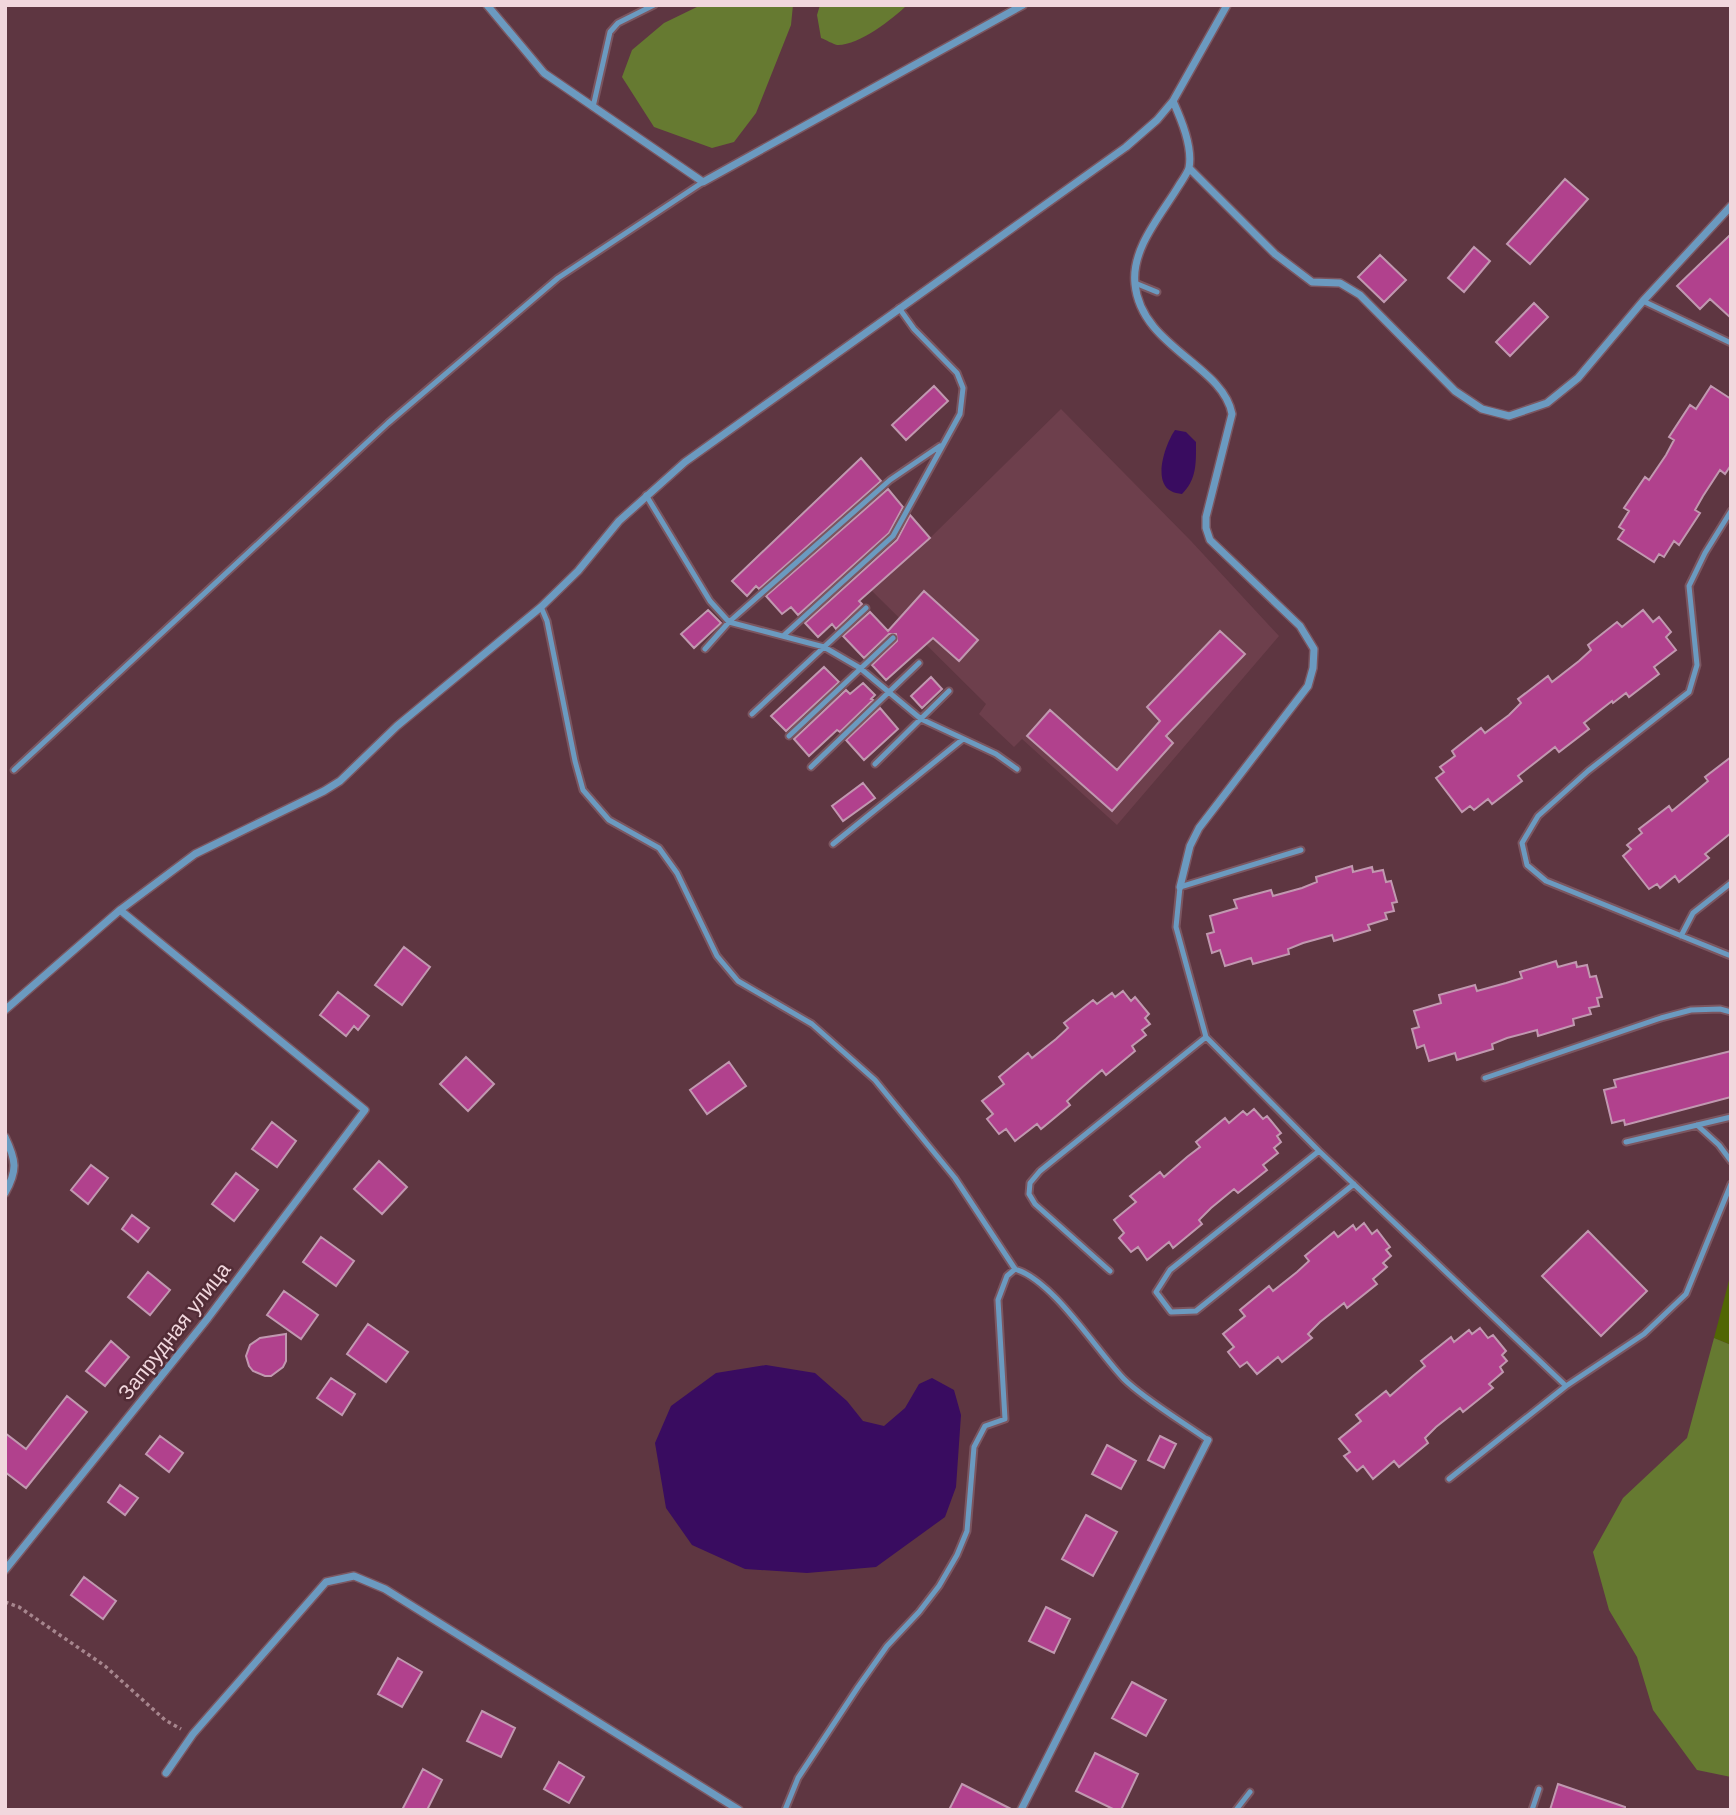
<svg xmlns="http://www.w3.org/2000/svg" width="1736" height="1815" font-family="Helvetica,sans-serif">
  <rect width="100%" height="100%" fill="#5e3641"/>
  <path fill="#6d3f4c" d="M1061 409 1191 541 1279 636 1117 825 1022 739 1014 747 979 714 986 704 871 590 930 538Z"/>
  <path fill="#516604" d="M1731 1273V1345L1714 1338Z"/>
  <path fill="#667a31" d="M701 5H793L791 25 756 113 734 142 712 148 654 127 622 77 632 50 664 23Z
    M820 5H907C893 19 858 46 837 45 833 44 826 40 821 38L817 15Z
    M1714 1338 1731 1345V1777L1697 1770 1653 1710 1637 1657 1609 1610 1593 1552 1623 1498 1687 1438Z"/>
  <path fill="#390c60" d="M1175 430 1186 432 1196 442C1196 463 1197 479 1182 494 1178 493 1174 493 1171 491 1152 481 1166 443 1175 430Z
    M766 1365 815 1373 847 1401 863 1421 884 1426 905 1408 919 1384 932 1378 954 1390 961 1415 956 1487 945 1517 876 1567 807 1573 745 1569 692 1545 666 1508 655 1443 671 1406 716 1373Z"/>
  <path fill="#b1418d" stroke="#c198b0" stroke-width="2" d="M1565 179 1588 199 1530 264 1507 244Z
    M1731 234V318L1710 299 1700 309 1677 286Z
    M1474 247 1490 261 1464 292 1448 278Z
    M1380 255 1406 280 1384 302 1358 277Z
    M1534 303 1548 317 1510 356 1496 342Z
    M934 386 948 401 906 440 892 425Z
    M1711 386 1731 399V465L1725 474 1720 470 1703 496 1695 510 1700 513 1679 545 1674 541 1664 557 1659 554 1654 562 1618 539 1624 530 1619 527 1629 511 1624 508 1645 477 1649 480 1666 455 1674 440 1669 437 1690 405 1696 409Z
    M861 458 881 481 759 589 756 586 747 596 732 581Z
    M888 489 903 507 889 533 798 615 791 607 782 614 766 596Z
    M910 515 930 538 859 601 862 604 836 629 832 624 818 637 805 623 897 540Z
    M924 591 978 640 959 661 933 638 886 680 872 665 897 641 896 634H889L864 658 843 636 870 612 888 631Z
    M708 610 721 623 694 648 681 634Z
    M1643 610 1653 622 1659 617 1671 632 1666 637 1676 650 1654 667 1659 674 1629 697 1626 693 1613 703 1612 701 1584 723 1589 729 1559 752 1555 747 1518 776 1522 781 1492 804 1488 799 1474 810 1470 806 1462 812 1436 778 1444 772 1440 767 1455 756 1452 751 1481 728 1485 733 1509 715 1521 703 1518 699 1548 676 1552 682 1579 661 1591 650 1588 645 1617 622 1622 627Z
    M1220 631 1245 654 1166 736 1173 743 1112 811 1027 736 1050 710 1117 770 1160 721 1147 707Z
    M824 667 839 682 786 731 771 716Z
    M931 677 942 689 922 708 911 696Z
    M863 683 875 695 871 699 873 700 840 732 837 730 809 756 794 739 846 690 850 694Z
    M880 708 898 729 864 760 846 740Z
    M1731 757V833L1705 854 1709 858 1679 882 1675 876 1660 888 1657 884 1649 889 1623 856 1631 849 1627 845 1642 833 1639 829 1669 806 1672 811 1708 781 1705 777Z
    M863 783 875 798 843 821 832 806Z
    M1352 866 1353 872 1372 867 1373 872 1383 870 1386 882 1391 881 1397 902 1392 903 1394 911 1385 913 1387 919 1368 925 1370 930 1334 941 1332 935 1303 943 1288 949 1289 954 1253 964 1251 958 1225 966 1220 950 1212 953 1207 934 1214 932 1210 916 1237 908 1234 900 1271 890 1273 896 1302 888 1317 882 1316 877Z
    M404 947 430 967 402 1005 375 985Z
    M1556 961 1558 967 1576 962 1577 967 1587 965 1590 977 1596 976 1602 997 1597 998 1599 1006 1589 1008 1591 1014 1573 1019 1574 1025 1538 1036 1537 1030 1507 1038 1492 1044 1493 1049 1457 1060 1455 1053 1429 1061 1424 1045 1417 1048 1412 1029 1419 1027 1414 1011 1441 1003 1439 995 1475 985 1477 991 1506 983 1522 978 1520 972Z
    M1123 991 1131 1001 1135 997 1149 1014 1145 1018 1150 1024 1142 1030 1146 1035 1132 1046 1135 1051 1106 1075 1102 1070 1079 1090 1067 1101 1070 1105 1041 1129 1037 1124 1015 1141 1006 1129 999 1134 987 1119 993 1114 982 1101 1004 1084 999 1077 1028 1053 1032 1058 1056 1039 1068 1028 1064 1023 1093 1000 1097 1004 1112 993 1115 997Z
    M338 992 369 1016 358 1030 354 1026 346 1036 320 1015Z
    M1731 1051V1097L1625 1125 1624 1120 1612 1123 1604 1090 1616 1087 1614 1080Z
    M466 1057 494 1084 468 1111 440 1084Z
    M729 1062 746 1086 707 1114 690 1090Z
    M1254 1109 1263 1119 1267 1116 1281 1133 1277 1136 1281 1142 1274 1148 1278 1153 1263 1165 1267 1170 1238 1193 1234 1189 1211 1208 1199 1220 1202 1224 1173 1248 1169 1242 1147 1260 1138 1247 1131 1252 1119 1238 1124 1233 1114 1220 1136 1202 1130 1196 1160 1172 1164 1177 1187 1157 1200 1147 1196 1142 1225 1118 1229 1123 1243 1111 1247 1115Z
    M272 1122 296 1141 277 1167 252 1149Z
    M379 1161 407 1187 382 1214 354 1189Z
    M91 1165 108 1178 88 1204 71 1190Z
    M236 1173 258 1190 234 1221 212 1204Z
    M132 1215 149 1228 138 1242 122 1229Z
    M1364 1223 1372 1234 1377 1230 1390 1247 1386 1250 1391 1256 1383 1263 1387 1267 1373 1279 1377 1284 1347 1308 1344 1303 1320 1322 1308 1334 1312 1338 1282 1362 1278 1357 1257 1374 1247 1362 1240 1367 1228 1352 1234 1347 1223 1334 1245 1316 1240 1310 1269 1286 1273 1291 1297 1272 1309 1261 1305 1256 1334 1232 1338 1237 1353 1225 1356 1230Z
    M1588 1231 1647 1291 1601 1336 1542 1276Z
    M321 1237 354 1261 336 1286 303 1262Z
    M148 1272 170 1290 150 1315 128 1297Z
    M284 1291 318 1315 301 1339 267 1315Z
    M368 1324 408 1352 386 1382 347 1354Z
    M1480 1328 1488 1338 1493 1335 1506 1351 1502 1355 1507 1361 1500 1367 1503 1372 1489 1384 1493 1388 1463 1412 1460 1408 1436 1427 1425 1438 1428 1443 1399 1467 1394 1461 1373 1479 1363 1466 1357 1471 1344 1456 1350 1452 1339 1439 1361 1421 1356 1415 1386 1391 1390 1396 1413 1376 1425 1366 1421 1361 1451 1337 1454 1342 1469 1330 1472 1334Z
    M286 1334V1361L283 1367 271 1376H265L253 1371 249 1366 246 1356 250 1345 260 1338Z
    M111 1341 129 1357 105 1386 86 1371Z
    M331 1378 355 1394 342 1415 317 1398Z
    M67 1396 87 1412 26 1488 5 1472V1433L26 1449Z
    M160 1436 183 1453 169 1472 146 1454Z
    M1160 1436 1176 1444 1164 1468 1148 1460Z
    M1107 1445 1136 1461 1121 1489 1092 1474Z
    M120 1485 138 1498 125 1515 108 1502Z
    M1086 1515 1117 1532 1093 1576 1062 1559Z
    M84 1577 116 1601 103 1619 71 1595Z
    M1046 1607 1070 1619 1054 1653 1029 1641Z
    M398 1658 422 1672 402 1707 378 1694Z
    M1132 1682 1166 1700 1146 1736 1112 1718Z
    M482 1711 515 1728 501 1757 467 1741Z
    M1095 1753 1138 1774 1121 1810H1115L1076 1791Z
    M559 1762 584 1777 569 1803 544 1789Z
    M423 1769 442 1780 427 1810H402Z
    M962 1784 1013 1810H949Z
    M1558 1784 1625 1807V1810H1550Z"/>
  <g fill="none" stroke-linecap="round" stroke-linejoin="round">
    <defs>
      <path id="lane" d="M593 107 610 32 618 23 654 5
        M1135 283 1157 292
        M1643 301 1731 343
        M646 495 710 601 729 622 824 647 860 668 921 719 996 754 1017 769
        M1731 511 1705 553 1689 586 1697 665 1689 692 1588 771 1538 816 1522 843 1527 865 1546 881 1731 956
        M541 607 547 621 575 761 583 790 609 820 659 848 677 873 717 956 738 981 812 1024 875 1080 955 1178 1015 1269
        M783 636 893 536 960 414 963 388 957 373 914 329 899 308
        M705 649 729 622 890 480 940 446
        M752 714 866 608
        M789 736 893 638
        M875 764 949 691
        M811 767 919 663
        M14 770 388 423 558 278 703 182
        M833 844 963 739
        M1681 936 1693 913 1731 883
        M1206 1037 1319 1151 1566 1386
        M1485 1078 1661 1018 1691 1010 1720 1009 1731 1012
        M1697 1125 1719 1145 1731 1161
        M1626 1142 1731 1117
        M1319 1151 1170 1270 1156 1292 1171 1312 1196 1311 1354 1184
        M1110 1271 1035 1204 1029 1194 1030 1183 1040 1171 1206 1037 1176 927 1180 887 1301 850
        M1449 1479 1566 1386 1644 1334 1686 1294 1731 1184
        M785 1810 798 1778 858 1687 887 1646 919 1612 939 1586 957 1555 967 1531 974 1447 985 1426 1005 1419 998 1300 1007 1276 1015 1269C1053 1280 1096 1350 1124 1379 1144 1399 1183 1422 1208 1440
        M1236 1810 1250 1792
        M1532 1810 1539 1789"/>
      <path id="street" d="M487 5 544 73 703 182 1023 5
        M1173 101C1181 119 1193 147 1189 168 1187 174 1181 182 1178 187 1161 215 1131 249 1135 284 1141 347 1223 365 1232 414L1206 517V528L1210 540 1300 626 1314 649 1313 668 1308 686 1199 828 1190 846 1180 887
        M1189 168 1275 254 1312 282 1340 283 1360 295 1455 391 1482 409 1509 416 1547 403 1578 378 1643 301 1731 206
        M5 1010 120 910 195 854 324 791 340 781 397 726 541 607 578 571 619 521 685 462 1126 147 1157 120 1173 101 1227 5
        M5 1137C16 1160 18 1170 5 1193
        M5 1570 208 1318 365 1110 120 910
        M166 1773 193 1734 326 1582 354 1576 385 1589 739 1810
        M1021 1810 1208 1440"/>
    </defs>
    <use href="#lane" stroke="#7b5660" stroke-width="9"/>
    <use href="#street" stroke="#7b5660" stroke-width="10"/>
    <path stroke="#a7868e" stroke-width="3.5" stroke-dasharray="3.5 3.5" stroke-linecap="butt" d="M5 1602 19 1607 105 1666 165 1720 181 1729"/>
    <use href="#lane" stroke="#6b9ac0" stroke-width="5"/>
    <use href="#street" stroke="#6b9ac0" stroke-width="7"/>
  </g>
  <g text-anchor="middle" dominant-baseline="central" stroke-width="5" stroke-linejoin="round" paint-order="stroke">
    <g font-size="21" fill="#f1d7dd" stroke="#522c36">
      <text transform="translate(174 1331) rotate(-52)">Запрудная улица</text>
    </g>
  </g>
  <rect width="1736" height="1815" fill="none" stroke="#f1d7dd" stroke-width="14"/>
</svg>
